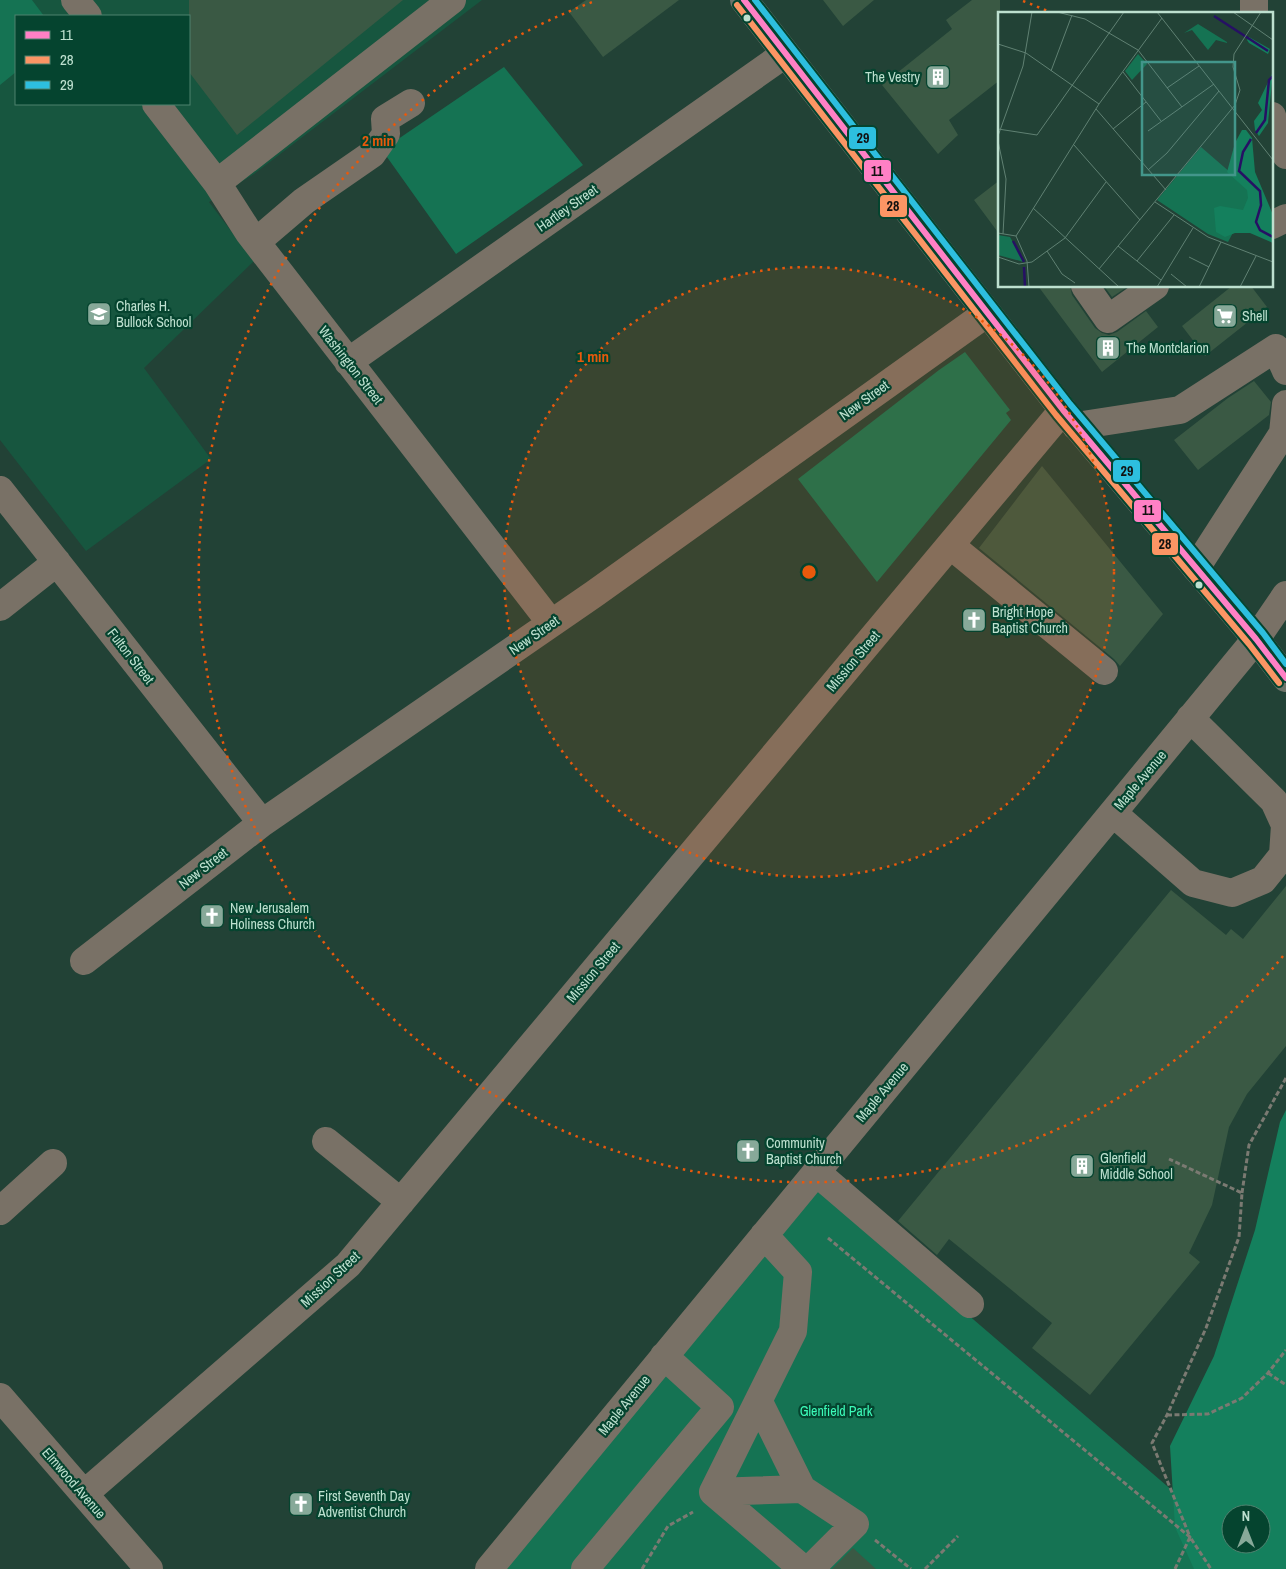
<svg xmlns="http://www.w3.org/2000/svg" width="1286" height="1569" font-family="'Archivo Narrow',sans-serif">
  <rect width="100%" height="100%" fill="#224236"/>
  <path fill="#17563f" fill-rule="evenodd" d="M0 0H482L254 174 209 202 254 261 144 368 211 459 86 551 0 440ZM16 16H189V104H16Z"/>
  <path fill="#157353" d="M0 0H32L44 16H16V72L0 85Z
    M504 67 583 165 456 254 382 150Z
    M965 352 1010 410 1006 413 1011 420 877 582 798 479 939 370Z
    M817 1185 1231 1541V1544L1263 1569H500Z"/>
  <path fill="#14805d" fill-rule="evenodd" d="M1286 1110V1569H1194L1175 1527 1170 1446 1214 1356 1255 1230 1280 1122ZM1231 1514H1261V1544H1231Z"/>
  <path fill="#3a5944" d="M189 0H403L237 135 189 72Z
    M586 0H679L603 57 569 12Z
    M823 0H874L843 26Z
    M972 0H1000V80L949 120 958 135 938 154 882 85 952 29 946 20Z
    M1000 180V235L974 200Z
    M1038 286H1070L1072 295 1095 328 1102 333 1109 335 1117 332 1146 311 1158 327 1102 372Z
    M1104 286H1126L1127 287 1112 297Z
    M1232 286H1251L1267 307 1205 356 1182 326Z
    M1254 381 1271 402 1269 415 1198 470 1174 440 1228 398Z
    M1042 466 1163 614 1120 666 1114 659 979 548Z
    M1286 886V1046L1247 1094 1229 1127 1212 1205 1189 1253 1200 1262 1090 1395 1032 1348 1052 1323 949 1239 937 1255 898 1221 1171 890 1226 935 1231 929 1243 939Z
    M853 1548 876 1569H832Z"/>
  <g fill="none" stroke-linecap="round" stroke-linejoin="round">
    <path stroke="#7b7a72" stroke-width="3" stroke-dasharray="5 2.5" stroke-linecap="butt" d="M1242 1193 1249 1145 1286 1078
      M828 1238 1190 1537 1152 1443 1167 1415 1206 1328 1239 1237 1242 1193 1169 1159
      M1268 1373 1286 1385
      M1167 1415 1208 1414 1242 1398 1268 1373 1286 1350
      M875 1540 911 1569
      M642 1569 668 1526 693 1512
      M925 1569 958 1536
      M1175 1569 1190 1537 1211 1569"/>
    <path stroke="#797166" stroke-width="28" d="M75 0 88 16
      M1254 0V14
      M156 104 217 183 249 233 551 623
      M1272 116 1286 155
      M217 183 452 0
      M1272 225 1286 218
      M256 242 304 201 372 154 386 134 385 119 411 103
      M1085 286 1108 319 1155 286
      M348 362 785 54
      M1076 426 1180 410 1276 348 1286 371
      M0 490 262 823
      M950 545 1104 671
      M1196 568 1283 433 1286 404
      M0 607 57 562
      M1113 813 1193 883 1232 893 1263 880 1283 855 1285 825 1274 801 1190 718
      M84 961 262 823 594 594 987 313
      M326 1141 401 1202
      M816 1172 970 1304
      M0 1211 53 1163
      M0 1397 149 1569
      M759 1402 802 1489
      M713 1492 793 1331 798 1272 764 1235
      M713 1492 802 1489 855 1524 810 1569
      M713 1492 803 1569
      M84 1494 348 1265 1063 410
      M489 1569 1256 639 1286 595
      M585 1569 720 1407 664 1356"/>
    <path stroke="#6e7369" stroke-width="28" d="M744 0 1063 410 1256 639 1286 678"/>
    <defs>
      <path id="bus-1" d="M744 0 1063 410 1256 639 1286 678"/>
      <path id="bus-2" d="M737 5 1056 415 1249 644 1279 683"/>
      <path id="bus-3" d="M755 0 1070 404 1263 633 1286 664"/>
    </defs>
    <use href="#bus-1" stroke="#05442f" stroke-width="10"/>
    <use href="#bus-2" stroke="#05442f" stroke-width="10"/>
    <use href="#bus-3" stroke="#05442f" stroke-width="10"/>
    <use href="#bus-1" stroke="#ff80c5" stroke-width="6"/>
    <use href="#bus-2" stroke="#fb9564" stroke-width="6"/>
    <use href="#bus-3" stroke="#2dbfdf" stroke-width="6"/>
  </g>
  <circle cx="809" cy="572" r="305" fill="#e8590c" fill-opacity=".12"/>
  <g fill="none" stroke="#e8590c" stroke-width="2.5" stroke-dasharray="2.5 5">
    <circle cx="809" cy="572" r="305"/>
    <path d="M1283 956A610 610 0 1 1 595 1M1023 1A610 610 0 0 1 1052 13"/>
  </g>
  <defs>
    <symbol id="building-square" viewBox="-11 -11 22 22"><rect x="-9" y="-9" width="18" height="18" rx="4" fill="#87a999" stroke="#05442f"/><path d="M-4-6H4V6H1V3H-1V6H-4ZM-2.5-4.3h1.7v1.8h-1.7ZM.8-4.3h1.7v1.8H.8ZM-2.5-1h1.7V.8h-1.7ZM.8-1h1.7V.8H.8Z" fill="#fff"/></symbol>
    <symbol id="school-square" viewBox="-11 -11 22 22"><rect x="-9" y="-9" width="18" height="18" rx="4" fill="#87a999" stroke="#05442f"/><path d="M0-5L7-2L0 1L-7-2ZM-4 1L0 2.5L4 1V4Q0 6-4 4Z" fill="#fff"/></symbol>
    <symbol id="supermarket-square" viewBox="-11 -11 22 22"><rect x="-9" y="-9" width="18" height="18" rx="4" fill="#87a999" stroke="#05442f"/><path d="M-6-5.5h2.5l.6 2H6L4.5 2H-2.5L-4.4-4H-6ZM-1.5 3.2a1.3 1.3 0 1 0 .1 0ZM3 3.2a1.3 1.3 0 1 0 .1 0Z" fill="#fff"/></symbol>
    <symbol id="church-square" viewBox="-11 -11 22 22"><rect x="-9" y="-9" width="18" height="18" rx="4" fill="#87a999" stroke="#05442f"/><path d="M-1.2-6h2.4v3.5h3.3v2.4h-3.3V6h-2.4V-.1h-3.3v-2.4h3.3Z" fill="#fff"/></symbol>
  </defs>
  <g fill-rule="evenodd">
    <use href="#building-square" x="924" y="63" width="28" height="28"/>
    <use href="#school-square" x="85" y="300" width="28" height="28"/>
    <use href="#supermarket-square" x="1211" y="302" width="28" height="28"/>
    <use href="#building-square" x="1094" y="334" width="28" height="28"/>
    <use href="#church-square" x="960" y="606" width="28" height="28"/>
    <use href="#church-square" x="198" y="902" width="28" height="28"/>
    <use href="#church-square" x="734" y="1137" width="28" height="28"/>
    <use href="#building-square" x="1068" y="1152" width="28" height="28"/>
    <use href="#church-square" x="287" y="1490" width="28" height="28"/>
  </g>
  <g fill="#bde0cf" stroke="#05442f" stroke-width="2">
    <circle cx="747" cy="18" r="4.5"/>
    <circle cx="1199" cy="585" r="4.5"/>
  </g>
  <g text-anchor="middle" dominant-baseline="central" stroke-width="4.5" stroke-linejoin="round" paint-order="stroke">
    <g font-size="14" fill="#bde0cf" stroke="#05442f" text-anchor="start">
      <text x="920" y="77" text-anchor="end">The Vestry</text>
      <text x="116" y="306">Charles H.<tspan x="116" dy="16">Bullock School</tspan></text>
      <text x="1242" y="316">Shell</text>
      <text x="1126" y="348">The Montclarion</text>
      <text x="992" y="612">Bright Hope<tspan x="992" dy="16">Baptist Church</tspan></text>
      <text x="230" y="908">New Jerusalem<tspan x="230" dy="16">Holiness Church</tspan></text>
      <text x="766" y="1143">Community<tspan x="766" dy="16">Baptist Church</tspan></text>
      <text x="1100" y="1158">Glenfield<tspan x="1100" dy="16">Middle School</tspan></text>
      <text x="318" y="1496">First Seventh Day<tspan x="318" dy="16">Adventist Church</tspan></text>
    </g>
    <g font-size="14" fill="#bde0cf" stroke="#05442f">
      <text transform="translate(567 208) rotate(-35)">Hartley Street</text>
      <text transform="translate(351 365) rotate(52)">Washington Street</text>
      <text transform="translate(864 400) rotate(-36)">New Street</text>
      <text transform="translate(534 635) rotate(-35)">New Street</text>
      <text transform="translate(131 656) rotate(52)">Fulton Street</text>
      <text transform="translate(853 661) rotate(-50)">Mission Street</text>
      <text transform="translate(1140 780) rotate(-50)">Maple Avenue</text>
      <text transform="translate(203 868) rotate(-38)">New Street</text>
      <text transform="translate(593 972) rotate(-50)">Mission Street</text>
      <text transform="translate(882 1092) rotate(-50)">Maple Avenue</text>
      <text transform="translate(330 1279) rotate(-43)">Mission Street</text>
      <text transform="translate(624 1405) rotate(-51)">Maple Avenue</text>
      <text transform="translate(74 1483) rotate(49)">Elmwood Avenue</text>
    </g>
    <g font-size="14" fill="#3cfbb9" stroke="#05442f">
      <text x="836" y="1411">Glenfield Park</text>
    </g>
  </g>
  <g transform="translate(998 12)">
    <rect width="275" height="275" fill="#224236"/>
    <path d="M200 12 229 30V31L218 28 210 38 194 18 186 21ZM140 42 149 52 134 68 127 59ZM203 135 256 181 230 230 210 222 159 188ZM0 223 12 225 26 250 0 243Z" fill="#157353"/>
    <path d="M251 25 272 37 270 42 251 31 249 28ZM275 60 270 111 261 124 257 118 256 109 264 98 260 91ZM244 118H248L254 126 257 160 275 203V231L252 221H237L227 225 218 220 216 196 222 194 245 198 250 186 249 178 229 160 237 131Z" fill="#14805d"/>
    <path fill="none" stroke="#261064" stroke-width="2.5" d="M216 4 270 39M258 121 267 108 271 68 275 64M253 127 245 140 241 159 262 179 263 193 258 210 262 218 275 225M15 229 26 250M26 255 27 275"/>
    <path fill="none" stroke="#608173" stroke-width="1" d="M59 0 87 7 140 38 184 95M159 0 275 148M235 0 275 28M0 32 28 41 101 92M53 59 74 3M125 60 163 109M169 76 201 54M98 97 168 178M0 117 39 123 126 0M115 117 148 90M150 119 216 72M0 124 25 54 34 0M0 129 8 167 5 222M76 133 142 208M150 158 169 141 221 79M157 190 210 225 275 250M35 196 121 275M0 221 18 224M18 224 101 92 164 6M18 224 29 249 31 275M120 234 163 268M49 239 64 262 77 271M0 245 21 252 34 250 67 226 108 170M191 245 211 255M139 249 176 203M101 257 237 93 242 78 235 55 236 42 263 0M173 262 189 275M159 275 195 216M201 275 223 230M242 275 258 244"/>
    <path fill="#43968b" fill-opacity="0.15" stroke="#43968b" stroke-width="2.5" d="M144 50H237V163H144Z"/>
    <rect width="275" height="275" fill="none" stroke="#bde0cf" stroke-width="2.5"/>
  </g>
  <circle cx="809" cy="572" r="8" fill="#e8590c" stroke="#05442f" stroke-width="2.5"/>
  <g font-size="15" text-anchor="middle" font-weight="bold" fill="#e8590c" stroke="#05442f" stroke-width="4.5" stroke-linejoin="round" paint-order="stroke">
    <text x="378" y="146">2 min</text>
    <text x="593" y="362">1 min</text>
  </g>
  <g stroke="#05442f" stroke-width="2">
    <rect x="848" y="126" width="29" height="24" rx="5" fill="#2dbfdf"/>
    <rect x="863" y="159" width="29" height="24" rx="5" fill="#ff80c5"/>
    <rect x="879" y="194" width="29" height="24" rx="5" fill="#fb9564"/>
    <rect x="1112" y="459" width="29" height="24" rx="5" fill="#2dbfdf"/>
    <rect x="1133" y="499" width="29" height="24" rx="5" fill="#ff80c5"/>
    <rect x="1151" y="532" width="28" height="24" rx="5" fill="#fb9564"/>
  </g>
  <g font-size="14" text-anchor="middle" font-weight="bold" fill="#111">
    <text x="863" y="143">29</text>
    <text x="877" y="176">11</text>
    <text x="893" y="211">28</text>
    <text x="1127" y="476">29</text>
    <text x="1148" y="515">11</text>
    <text x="1165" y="549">28</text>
  </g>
  <rect x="15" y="15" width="175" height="90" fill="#05442f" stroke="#4f826f"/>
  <rect x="25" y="31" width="25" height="8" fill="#ff80c5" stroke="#4f826f"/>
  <text x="60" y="40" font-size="15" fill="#bde0cf">11</text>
  <rect x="25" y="56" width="25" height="8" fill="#fb9564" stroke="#4f826f"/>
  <text x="60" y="65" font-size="15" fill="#bde0cf">28</text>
  <rect x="25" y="81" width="25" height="8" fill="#2dbfdf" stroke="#4f826f"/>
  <text x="60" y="90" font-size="15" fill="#bde0cf">29</text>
  <g transform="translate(1246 1529)"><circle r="24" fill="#05442f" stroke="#4f826f"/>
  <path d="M0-4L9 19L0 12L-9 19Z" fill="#87a999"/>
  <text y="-8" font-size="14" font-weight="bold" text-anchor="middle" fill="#bde0cf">N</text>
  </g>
</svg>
